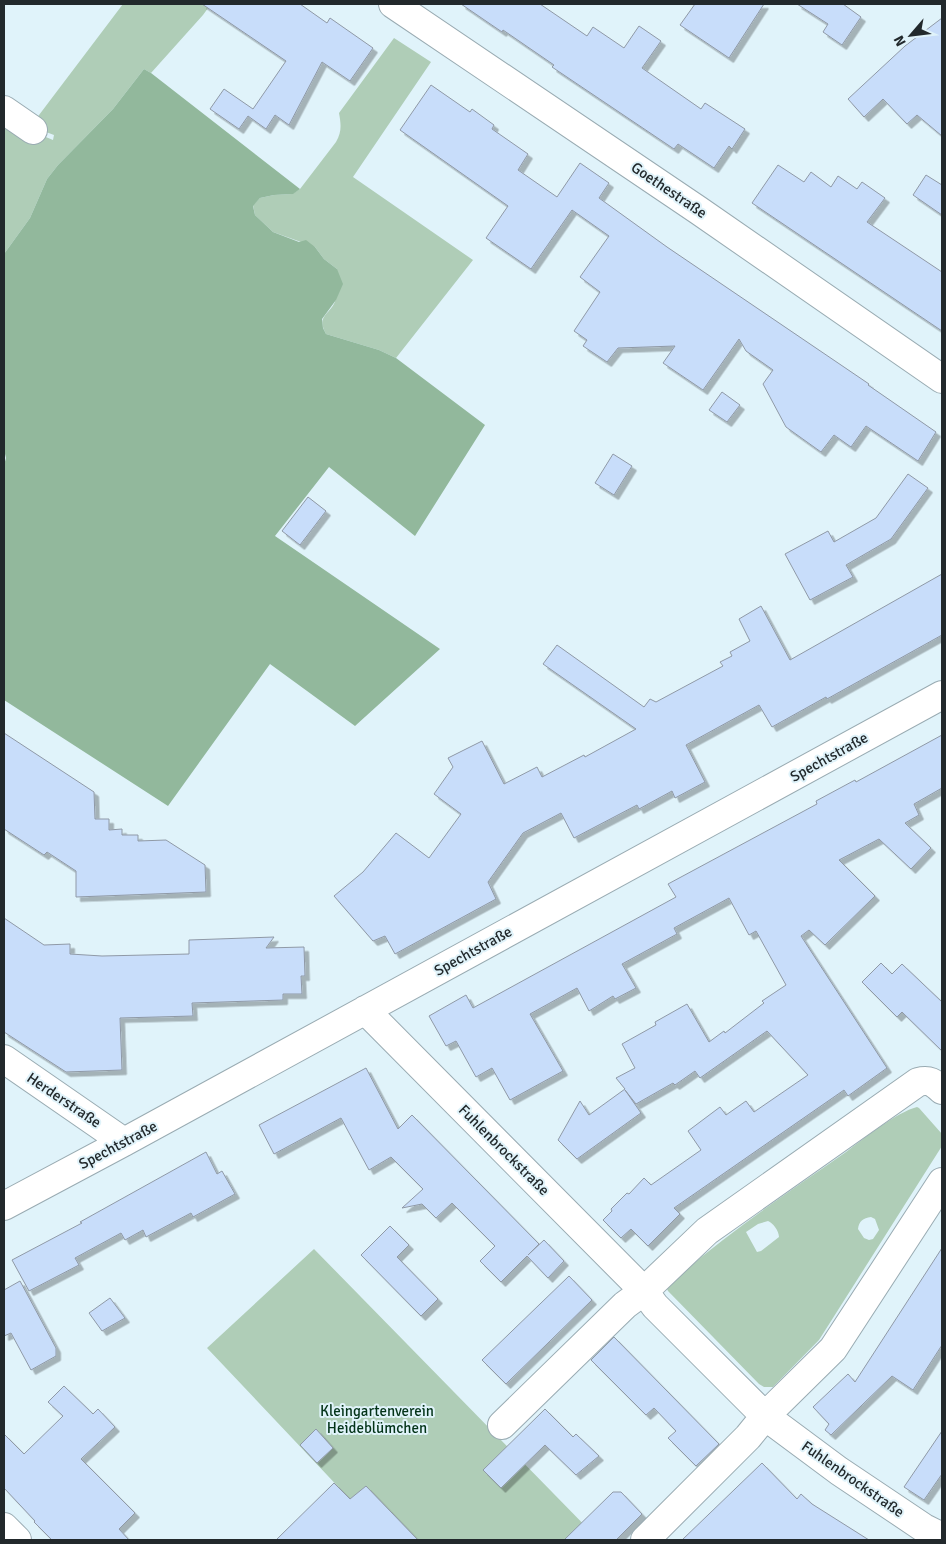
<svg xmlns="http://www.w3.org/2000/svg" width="946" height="1544" font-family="Signika,sans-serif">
  <defs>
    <filter id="shadow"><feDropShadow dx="4.5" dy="4.5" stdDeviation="0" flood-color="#0004"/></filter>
  </defs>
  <rect width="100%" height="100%" fill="#e0f3fa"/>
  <path fill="#afcdb7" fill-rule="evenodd" d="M123 4H211L203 15 151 73 144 69 113 109 58 165 47 179 30 218 4 254V124L33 145 41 135 53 140 54 135 46 132 36 119Z
    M394 38 431 62 353 177 473 260 396 358 379 350 326 334C315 314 333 314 336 298 338 289 337 278 337 269L324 259 315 247 273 232 255 215 253 205 260 198 274 195 292 194 300 189 336 142C342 132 341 124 339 113Z
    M917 1107 919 1108 942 1134V1146L819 1340 773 1387H764L759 1384 668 1291 666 1287C722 1237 784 1195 846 1152 863 1139 897 1112 917 1107ZM871 1217 875 1219 879 1230 873 1239 869 1240 864 1238 858 1229C859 1221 863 1218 871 1217ZM768 1221C773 1223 779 1231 779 1237L761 1251 757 1252 746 1232 758 1224Z
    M314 1249 599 1540H391L345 1494 207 1348Z"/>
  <path fill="#92b89c" d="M144 69 151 73 300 189 293 194 274 195 260 198 253 206 255 215 273 232 299 242 306 240 315 247 324 259 337 269 343 284 336 300 322 319 323 328 326 334 379 350 396 358 485 425 415 536 329 467 275 536 440 649 355 726 270 664 168 806 4 700V465L6 458 4 450V254L30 218 47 179 58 165 113 109Z"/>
  <path fill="#c8ddfa" stroke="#8f99a6" filter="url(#shadow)" d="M202 4H300L327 23 330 18 373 48 350 81 322 62 289 125 275 115 266 129 248 116 239 129 210 109 224 89 253 109 286 61Z
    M461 4H540L587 36 593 27 624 48 639 26 661 41 642 68 701 109 705 103 745 129 732 149 729 146 714 168 678 144 674 149 552 67 554 65 503 30 502 32Z
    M695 4H764L729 58 680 25Z
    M797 4H843L861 17 842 45 823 32 828 24Z
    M942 18V136L917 115 907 124 883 99 864 117 848 99 905 46Z
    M431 85 470 112 472 109 494 125 492 129 528 154 518 170 557 197 580 163 609 183 599 198 667 247 869 384 868 385 936 432 918 461 866 426 851 447 834 435 821 452 786 427 763 384 773 370 746 351 739 339 703 390 663 363 675 346 618 348 607 362 583 346 587 340 574 331 600 292 580 277 609 236 572 210 531 269 486 238 508 206 400 130Z
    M778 165 804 182 811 172 831 187 838 176 857 189 862 182 885 198 867 222 942 272V331L752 203Z
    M926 175 942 185V215L913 195Z
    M722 392 740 405 727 422 709 410Z
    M613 454 632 466 614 495 595 483Z
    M908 474 928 488 891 539 846 565 853 577 810 600 785 554 828 531 834 542 876 518Z
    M308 497 326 511 300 545 282 531Z
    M942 574V635L827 699 826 697 772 727 759 705 686 745 705 782 675 798 672 791 639 809 637 805 574 838 561 813 523 833 488 882 496 899 395 954 385 936 373 941 334 896 363 872 396 833 429 858 461 814 434 794 453 767 448 758 482 741 504 784 537 767 542 777 584 755 585 757 636 729 543 664 557 645 644 707 650 699 656 702 723 666 720 662 732 656 730 652 750 641 739 619 761 606 790 660Z
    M4 733 94 792 95 819H109V830L122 829V835H138V841L166 840 205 865 206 892 76 897V871L47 852 44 855 4 829Z
    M942 735V788L914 804 919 815 905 823 931 848 911 869 879 839 839 860 875 896 825 945 809 930 801 936 887 1068 848 1096 844 1090 674 1208 680 1214 648 1246 631 1229 621 1238 603 1220 612 1211 611 1209 627 1193 629 1194 644 1178 651 1185 701 1150 688 1131 720 1107 726 1115 746 1101 754 1112 808 1075 767 1031 700 1078 695 1071 675 1085 673 1083 636 1104 625 1090 641 1113 577 1159 558 1140 580 1101 589 1115 625 1089 616 1078 635 1068 622 1044 656 1025 655 1022 687 1004 709 1042 724 1031 725 1033 764 1003 762 1001 786 985 756 931 749 935 729 898 674 928 677 934 622 964 636 988 615 999 613 996 589 1011 577 988 530 1014 563 1071 510 1100 492 1068 476 1077 456 1041 446 1046 429 1016 466 995 473 1008 676 897 668 884 817 804 816 801 855 780 856 782Z
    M4 918 44 945 70 944V954L102 956 189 954V940L274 937 266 948 304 947 305 976H301L302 994H283V1000L192 1003 193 1016 120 1018 122 1070 66 1072 4 1032Z
    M881 963 892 974 902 964 942 1002V1051L902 1012 897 1017 862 982Z
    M366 1068 398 1129 412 1115 539 1244 528 1255 544 1240 564 1261 548 1278 527 1256 501 1282 480 1261 495 1246 452 1203 436 1218 422 1204 402 1208 423 1189 391 1157 369 1170 341 1118 274 1154 259 1125Z
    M206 1152 217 1174 222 1171 235 1194 193 1217 191 1213 146 1237 143 1230 125 1240 121 1233 75 1258 79 1265 29 1291 12 1260 82 1223 80 1222Z
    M390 1226 409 1245 397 1257 438 1299 421 1316 361 1255Z
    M942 1248V1345L913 1390 892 1376 831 1435 825 1430 829 1424 813 1407 848 1374 855 1382Z
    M569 1276 592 1300 506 1384 482 1360Z
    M20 1281 56 1348V1356L31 1370 11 1333 4 1336V1290Z
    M110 1298 125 1318 102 1331 89 1313Z
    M614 1337 719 1444 696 1466 668 1438 676 1431 654 1408 646 1415 591 1360Z
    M64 1386 93 1414 98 1409 115 1427 81 1459 135 1513 119 1529 129 1540H52L34 1522 35 1521 4 1488V1434L24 1454 63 1416 48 1402Z
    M545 1409 573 1437 576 1434 599 1456 576 1475 545 1445 501 1488 483 1470Z
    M316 1429 333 1448 317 1463 300 1445Z
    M942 1431V1474L924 1500 904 1487Z
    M762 1463 797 1499 801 1494 812 1504 869 1540H682Z
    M334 1483 350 1499 366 1486 418 1540H276Z
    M613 1492H621L642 1514 616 1540H564Z"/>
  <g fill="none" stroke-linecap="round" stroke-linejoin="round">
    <defs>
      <path id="street" d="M393 4 698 210 942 379
        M4 110 33 130
        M365 1010 644 1291 655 1306 765 1416 839 1471 924 1528 942 1537
        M4 1059 124 1142
        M4 1206 124 1142 942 695
        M502 1425 625 1305 644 1291 707 1231 918 1082C930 1079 934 1083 942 1090
        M4 1527 17 1540
        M645 1540 748 1437 765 1416 833 1349 942 1182"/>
    </defs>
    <use href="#street" stroke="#99abb2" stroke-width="30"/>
    <use href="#street" stroke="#fff" stroke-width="28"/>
  </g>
  <g text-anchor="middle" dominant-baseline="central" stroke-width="4" stroke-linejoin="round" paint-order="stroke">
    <g font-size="15" fill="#22292c" stroke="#e0f3fa">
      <text transform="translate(669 190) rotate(34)">Goethestraße</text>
      <text transform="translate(829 757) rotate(-29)">Spechtstraße</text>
      <text transform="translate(473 951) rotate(-29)">Spechtstraße</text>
      <text transform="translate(64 1100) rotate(34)">Herderstraße</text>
      <text transform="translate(118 1145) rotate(-28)">Spechtstraße</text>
      <text transform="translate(504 1150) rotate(45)">Fuhlenbrockstraße</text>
      <text transform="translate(853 1479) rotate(35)">Fuhlenbrockstraße</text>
    </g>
    <g font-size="15" fill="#033318" stroke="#e0f3fa">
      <text x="377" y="1411">Kleingartenverein<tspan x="377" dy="17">Heideblümchen</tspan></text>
    </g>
  </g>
  <rect width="946" height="1544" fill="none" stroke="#22292c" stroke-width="10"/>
  <g transform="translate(911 35) rotate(242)" stroke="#e0f3fa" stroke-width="4" paint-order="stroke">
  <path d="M0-4L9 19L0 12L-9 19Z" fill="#22292c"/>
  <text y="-8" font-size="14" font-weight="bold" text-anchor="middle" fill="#22292c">N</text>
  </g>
</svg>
